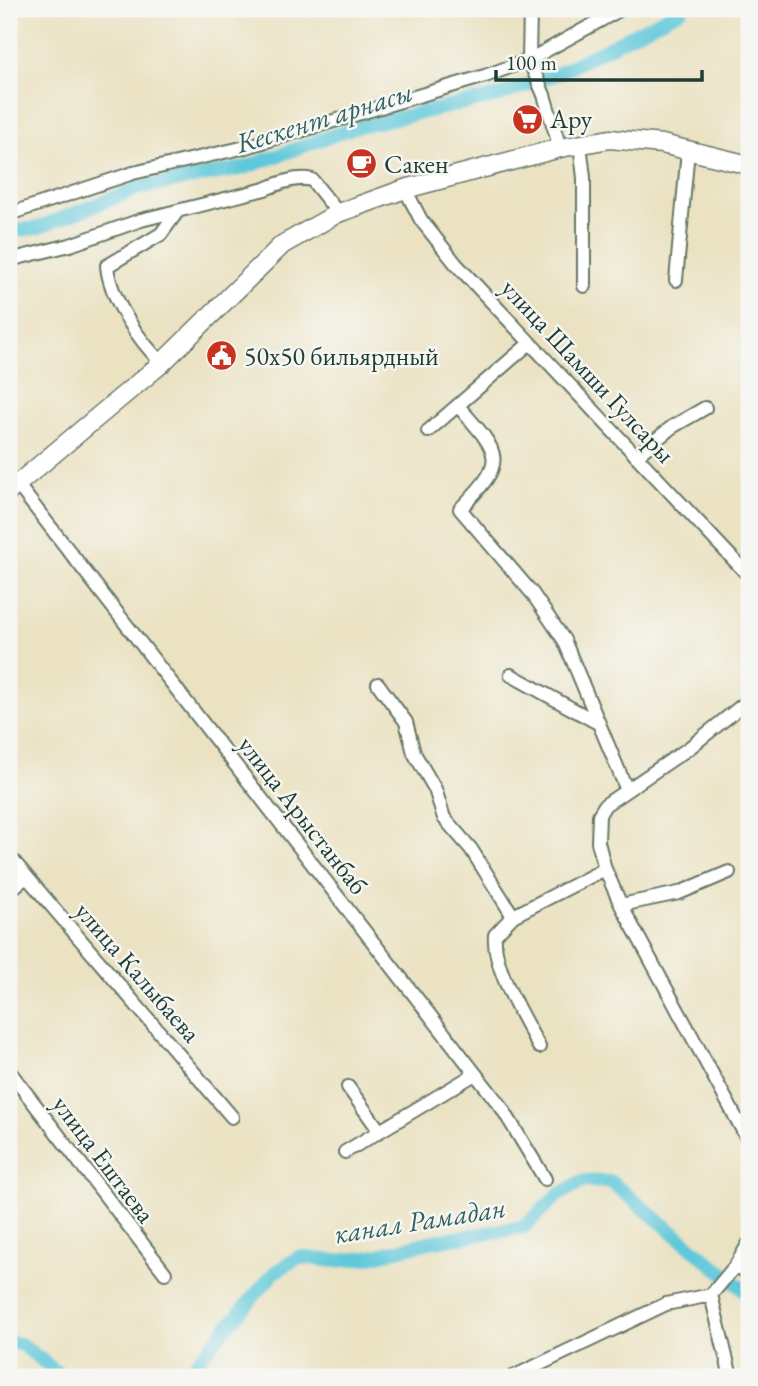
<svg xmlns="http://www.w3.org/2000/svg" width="758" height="1386" font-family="'EB Garamond',serif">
  <rect width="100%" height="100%" fill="#f6f6f2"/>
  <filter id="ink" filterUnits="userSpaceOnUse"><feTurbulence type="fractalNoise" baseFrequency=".0143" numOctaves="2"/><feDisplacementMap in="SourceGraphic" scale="14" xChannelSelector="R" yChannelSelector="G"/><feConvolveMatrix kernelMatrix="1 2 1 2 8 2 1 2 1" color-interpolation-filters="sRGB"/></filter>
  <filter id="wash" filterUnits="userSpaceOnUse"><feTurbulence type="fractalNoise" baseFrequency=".00686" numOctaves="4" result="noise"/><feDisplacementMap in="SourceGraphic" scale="28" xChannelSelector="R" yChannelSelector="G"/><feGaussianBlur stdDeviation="1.57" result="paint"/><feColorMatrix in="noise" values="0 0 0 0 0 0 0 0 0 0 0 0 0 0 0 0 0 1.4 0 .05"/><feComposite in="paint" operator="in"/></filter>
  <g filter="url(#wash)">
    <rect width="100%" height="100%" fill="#ebe2c2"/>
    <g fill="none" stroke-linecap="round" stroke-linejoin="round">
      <path stroke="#5fc8da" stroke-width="14" d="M9 231 37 228 139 188 244 168 355 127 498 96 559 73 682 9
        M9 1343 21 1344 63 1377
        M177 1377 189 1371 275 1272 299 1257 334 1261 367 1258 429 1242 524 1227 557 1196 582 1181 611 1182 749 1294"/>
    </g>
  </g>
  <g filter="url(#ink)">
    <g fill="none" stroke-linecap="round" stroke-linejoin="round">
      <defs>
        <path id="street" d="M530 9 529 60 544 95 560 148
          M580 144 584 178V286
          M405 189 421 220 456 264 749 576
          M9 214 133 173 246 147 485 76 529 60 621 9
          M9 260 70 245 141 220 265 189C279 183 297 176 312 180L338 213
          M676 280 688 150
          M162 363C139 341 110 298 107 266L161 234 177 212
          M458 406C503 456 507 461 460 509L532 593 564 640 626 788
          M428 431 530 343
          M636 456 672 427 705 408
          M17 484 502 1108 545 1179
          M511 675 596 722
          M378 684 406 722 414 753 435 789 444 818 471 849 513 916
          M749 700 689 748 605 805 599 815 598 842 605 869 621 905 749 1142
          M9 856 232 1117
          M9 891 26 877
          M621 905 679 893 729 872
          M539 1047C524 1018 492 968 495 935L513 916 605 869
          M9 1071 165 1273
          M348 1087 379 1130
          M345 1152 475 1074
          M736 1265 749 1275
          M711 1295 731 1377
          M513 1377 666 1304 711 1295 736 1265 749 1243"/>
        <path id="secondary" d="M9 491 162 363 282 245 338 213 405 189 560 148 610 139 662 144 749 165"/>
      </defs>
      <use href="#street" stroke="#676" stroke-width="16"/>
      <use href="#secondary" stroke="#676" stroke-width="21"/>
      <use href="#street" stroke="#fff" stroke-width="12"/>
      <use href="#secondary" stroke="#fff" stroke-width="18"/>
    </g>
  </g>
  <defs>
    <symbol id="supermarket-disc" viewBox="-11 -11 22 22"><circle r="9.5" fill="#c8321e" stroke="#f6f6f2"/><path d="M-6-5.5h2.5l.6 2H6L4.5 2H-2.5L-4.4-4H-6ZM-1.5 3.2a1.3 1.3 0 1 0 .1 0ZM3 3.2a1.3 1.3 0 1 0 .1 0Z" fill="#fff"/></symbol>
    <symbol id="cafe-disc" viewBox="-11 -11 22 22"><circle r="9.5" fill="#c8321e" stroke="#f6f6f2"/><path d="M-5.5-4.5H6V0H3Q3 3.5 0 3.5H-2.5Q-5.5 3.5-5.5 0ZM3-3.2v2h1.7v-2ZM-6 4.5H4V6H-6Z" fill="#fff"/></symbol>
    <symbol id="civic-disc" viewBox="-11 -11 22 22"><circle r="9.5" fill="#c8321e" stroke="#f6f6f2"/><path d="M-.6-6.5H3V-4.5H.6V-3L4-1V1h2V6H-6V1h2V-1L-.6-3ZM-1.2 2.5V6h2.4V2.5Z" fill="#fff"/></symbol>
  </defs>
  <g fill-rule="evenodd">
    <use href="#supermarket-disc" x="510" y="102" width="35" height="35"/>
    <use href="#cafe-disc" x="344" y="146" width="35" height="35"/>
    <use href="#civic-disc" x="204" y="338" width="35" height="35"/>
  </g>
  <g text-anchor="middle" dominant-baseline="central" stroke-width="5" stroke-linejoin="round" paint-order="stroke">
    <g font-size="26" fill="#1f3d34" stroke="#f6f6f2" text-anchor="start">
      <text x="550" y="119">Ару</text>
      <text x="384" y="164">Сакен</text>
      <text x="244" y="356">50х50 бильярдный</text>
    </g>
    <g font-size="26" fill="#1f3d34" stroke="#f6f6f2">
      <text transform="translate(588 371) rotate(47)">улица Шамши Гулсары</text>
      <text transform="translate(303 815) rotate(52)">улица Арыстанбаб</text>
      <text transform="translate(138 972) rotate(49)">улица Калыбаева</text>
      <text transform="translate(104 1159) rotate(53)">улица Ештаева</text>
    </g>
    <g font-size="28" font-style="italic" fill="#2f605e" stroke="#f6f6f2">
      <text transform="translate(324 117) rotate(-17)">Кескент арнасы</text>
      <text transform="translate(420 1220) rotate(-9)">канал Рамадан</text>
    </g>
  </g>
  <rect width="758" height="1386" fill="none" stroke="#f6f6f2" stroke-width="35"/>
  <path d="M496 70v10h206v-10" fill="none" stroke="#1f3d34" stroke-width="3.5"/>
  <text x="506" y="70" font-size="21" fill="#1f3d34" stroke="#f6f6f2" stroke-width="5" paint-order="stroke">100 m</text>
</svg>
